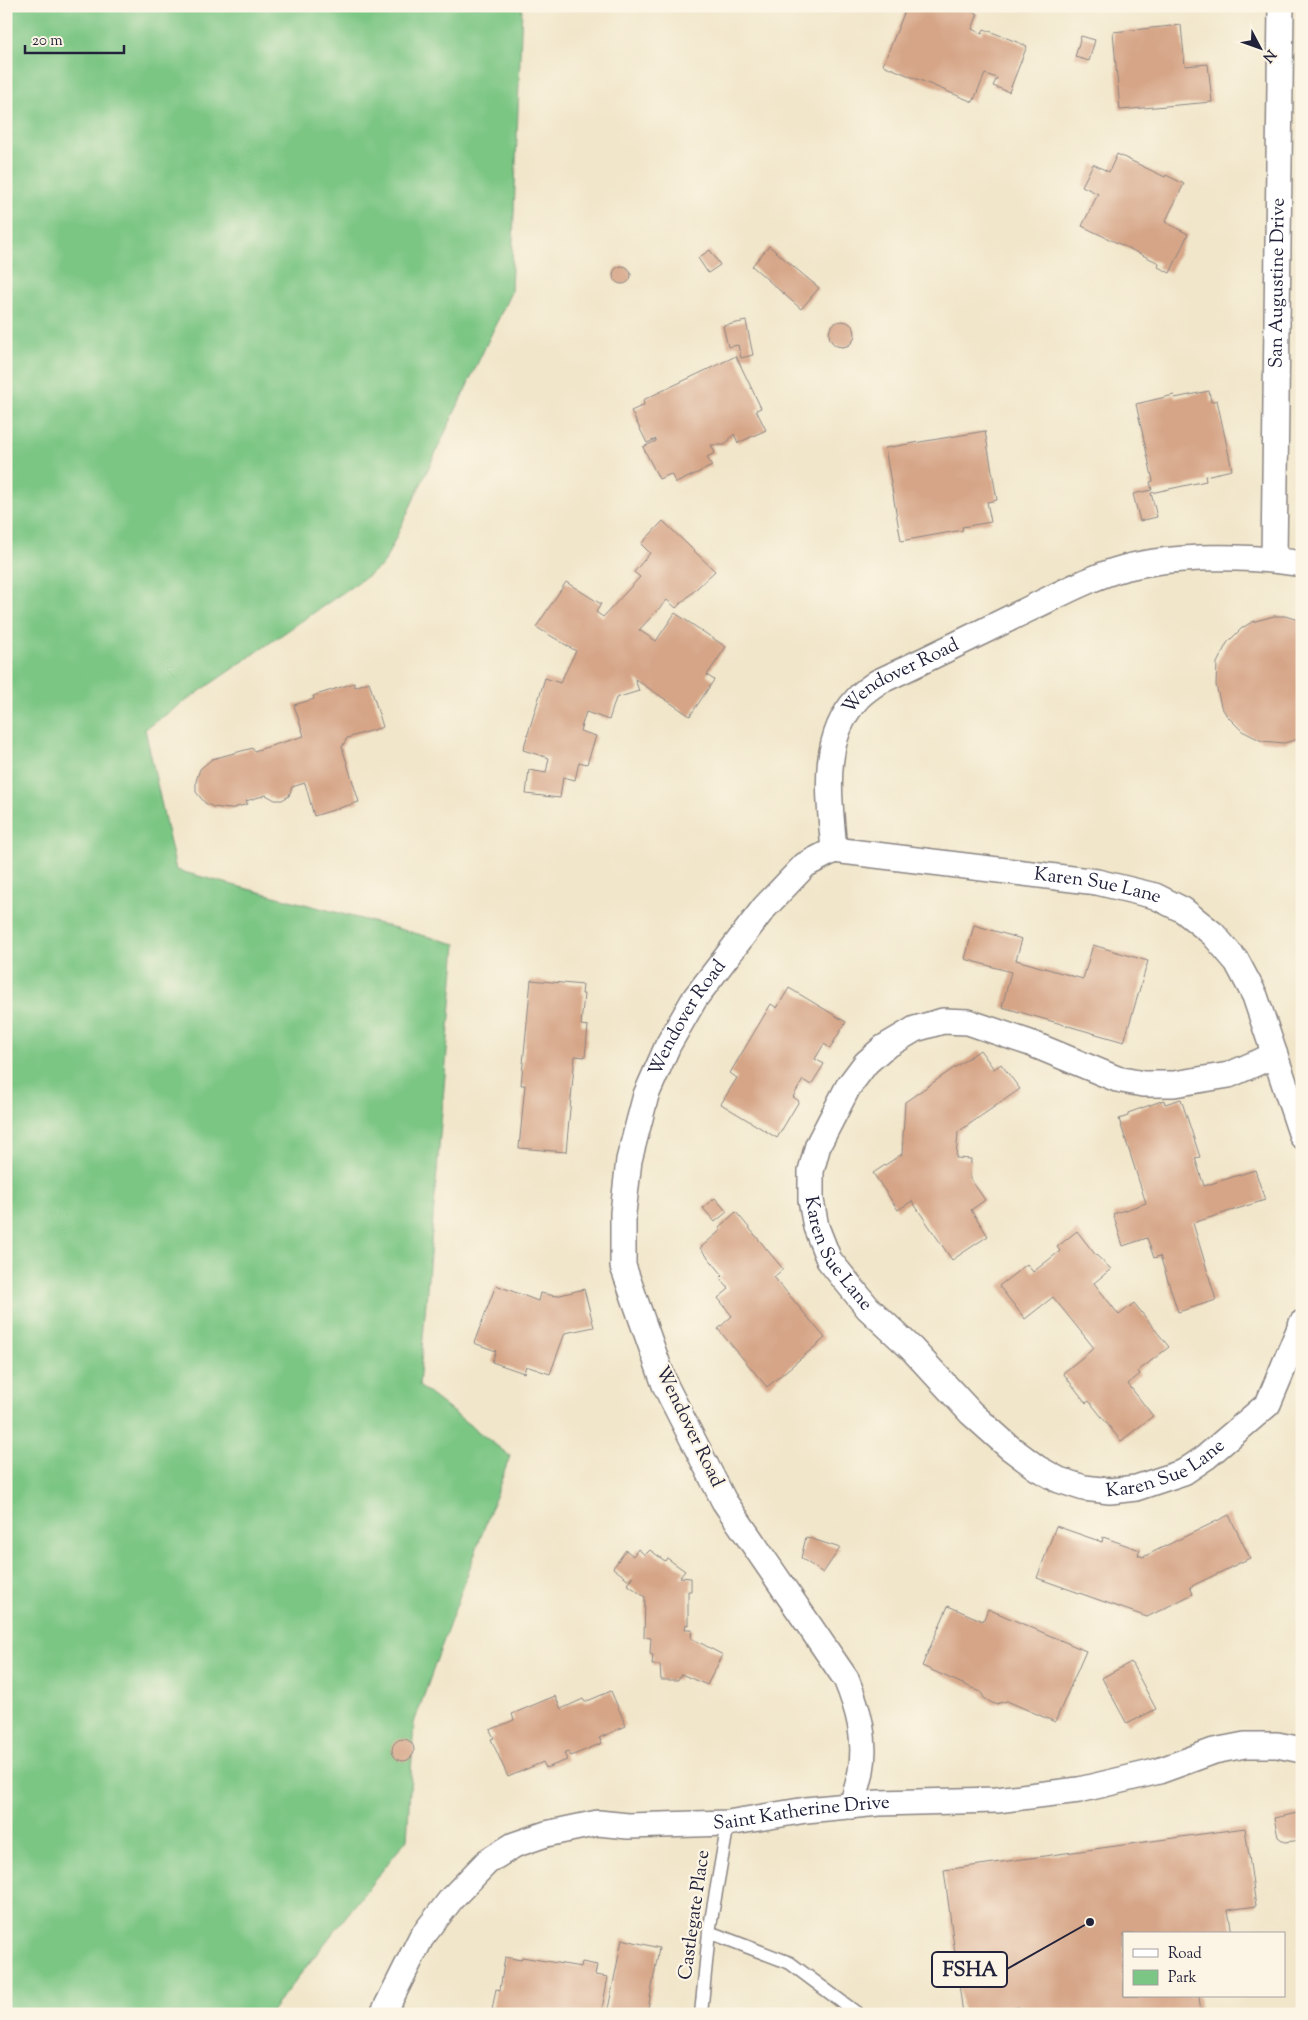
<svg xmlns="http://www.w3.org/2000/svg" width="1308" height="2020" font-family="'Sorts Mill Goudy',serif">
  <rect width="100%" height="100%" fill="#fcf5e5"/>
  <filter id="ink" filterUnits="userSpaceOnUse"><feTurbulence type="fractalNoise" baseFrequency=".02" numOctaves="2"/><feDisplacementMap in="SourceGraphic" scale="10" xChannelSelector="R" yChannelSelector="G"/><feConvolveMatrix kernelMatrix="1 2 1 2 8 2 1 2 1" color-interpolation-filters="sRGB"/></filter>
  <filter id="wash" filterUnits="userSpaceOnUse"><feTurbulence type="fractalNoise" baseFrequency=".0096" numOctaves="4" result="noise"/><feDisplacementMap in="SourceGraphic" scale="20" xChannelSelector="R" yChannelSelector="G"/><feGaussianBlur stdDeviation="1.12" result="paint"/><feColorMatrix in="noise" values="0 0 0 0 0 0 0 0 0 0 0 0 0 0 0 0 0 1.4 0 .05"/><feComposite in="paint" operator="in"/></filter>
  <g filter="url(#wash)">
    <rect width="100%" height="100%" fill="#f1e6ca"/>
    <path fill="#7bc684" stroke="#4e7460" d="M6 6H522L511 292 383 565 145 729 176 870 456 944 419 1386 510 1456 414 1723 407 1839 269 2014H6Z"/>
    <g id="blocks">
      <path fill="#d6a587" d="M907 6H959L978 14 972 29 982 34 984 29 1027 46 1009 92 993 86 997 78 985 74 973 102 883 65Z
        M1181 25 1185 66 1208 64 1212 102 1120 110 1113 32Z
        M1081 36 1095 40 1089 61 1075 57Z
        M1117 154 1165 177 1166 175 1184 184 1165 222 1188 234 1170 273 1158 267 1159 263 1082 226 1098 194 1082 186 1093 164 1109 172Z
        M769 246 819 288 801 309 752 266Z
        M710 250 720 265 708 273 698 258Z
        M613 275a9 9 0 1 1 18 0a9 9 0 1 1-18 0Z
        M829 334a13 13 0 1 1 26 0a13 13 0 1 1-26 0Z
        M746 321 753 355 741 358 738 345 728 347 723 326Z
        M736 356 761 408 756 410 766 430 738 443 734 434 725 445H711L715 453 707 457 712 466 676 483 671 474 659 479 643 447 656 441V439L647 443 631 411 644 405 643 400Z
        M1209 391 1211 402 1217 400 1232 470 1205 476 1206 481 1151 493 1157 517 1140 521 1133 494 1152 490 1150 482 1153 481 1136 404 1174 395 1175 398Z
        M985 431 997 500 987 502 991 522 962 527 963 530 901 541 885 448Z
        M663 521 715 571 676 608 667 600 639 630 656 641 675 613 726 647 707 675 714 680 690 716 635 679 639 691 616 698 609 720 586 712 580 731 596 736 587 764 579 762 575 780 563 777 560 798 526 794 529 770 546 773 549 758 523 750 545 678 560 683 576 651 536 627 566 582 601 604 596 612 603 617 640 577 634 572 650 553 641 544Z
        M1274 616H1285L1302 621V738L1284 743 1262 741 1242 731 1227 716 1221 706 1216 685 1217 663 1227 643 1242 628 1252 622Z
        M369 682 383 727 347 738 342 747 359 802 314 816 305 783 292 787 289 796 282 800H275L266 795 246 801 248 804 230 809 213 807 205 803 196 792V781L200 769 212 759 253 748 254 751 304 736 294 705 314 699 313 696 354 683 355 687Z
        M974 925 1022 939 1016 960 1083 979 1093 945 1148 961 1124 1042 1002 1007 1011 972 965 959Z
        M531 980 583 985 582 994H584L581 1025 588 1026 585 1057 575 1056 566 1152 519 1148 525 1085H521Z
        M789 988 846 1022 830 1048 824 1044 815 1059 824 1064 811 1085 803 1080 793 1097 799 1101 777 1138 721 1104 737 1078 730 1073 771 1004 777 1008Z
        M980 1050 994 1069 1001 1064 1020 1089 958 1132 956 1158 971 1159 970 1178 985 1200 971 1210 988 1236 952 1260 912 1201 898 1210 873 1173 902 1154 905 1102Z
        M1181 1099 1200 1157 1195 1158 1204 1186 1255 1170 1265 1200 1193 1223 1216 1300 1178 1312 1160 1256 1154 1258 1147 1238 1123 1246 1113 1214 1146 1203 1119 1119 1128 1116V1113L1164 1100 1165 1104Z
        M715 1198 727 1212 715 1222 703 1208Z
        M736 1212 783 1269 774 1277 825 1338 767 1387 718 1329 732 1316 718 1298 729 1289 720 1278 723 1275 700 1248 721 1230 719 1227Z
        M1077 1231 1094 1253 1111 1269 1094 1283 1119 1315 1134 1303 1169 1347 1138 1371 1140 1374 1128 1384 1153 1416 1121 1441 1089 1401 1086 1403 1063 1373 1094 1348 1053 1297 1025 1319 999 1286 1027 1264 1033 1272 1060 1251 1057 1247Z
        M496 1285 538 1301 540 1293 556 1296 584 1289 594 1327 565 1333 550 1374 526 1366 524 1373 492 1362 496 1351 474 1343Z
        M1229 1515 1250 1558 1190 1587 1193 1594 1147 1617 1037 1578 1056 1526 1102 1542 1103 1537 1140 1550 1138 1555 1143 1557Z
        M806 1537 840 1548 823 1573 801 1558Z
        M638 1549 645 1555 650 1550 665 1561 667 1558 685 1571 680 1577 691 1578V1591H688V1625L686 1624 685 1629H692L691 1638 723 1655 707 1685 681 1674 678 1680H661L660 1665H652L653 1655 650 1654 651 1638 644 1637 645 1597 627 1584 633 1577 632 1576 629 1580 613 1568 626 1550 633 1556Z
        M948 1606 983 1621 988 1609 1086 1651 1055 1722 1007 1701 996 1704 992 1703 984 1698 981 1692 922 1666Z
        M1131 1662 1156 1709 1127 1724 1102 1678Z
        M611 1691 626 1726 599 1738 602 1743 571 1756 568 1751 564 1753 567 1760 546 1768 543 1762 508 1777 491 1739 494 1738 490 1730 514 1720 512 1714 555 1696 561 1709 583 1699 585 1702Z
        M392 1750a11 11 0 1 1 22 0a11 11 0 1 1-22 0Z
        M1302 1812V1840L1285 1842 1278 1837 1274 1818Z
        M1245 1828 1256 1906 1228 1910 1232 1934H1124V1996H1199L1201 2014H1020L1019 2007 963 2014 944 1870Z
        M622 1939 659 1948 648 2009 665 2014H607Z
        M505 1957 521 1960 522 1957 581 1967 582 1962 597 1965 595 1975 608 1977 601 2014H494L495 2010H492L496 1989 500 1990Z"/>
    </g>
  </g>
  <g filter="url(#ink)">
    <use href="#blocks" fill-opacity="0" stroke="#8a8482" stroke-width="1"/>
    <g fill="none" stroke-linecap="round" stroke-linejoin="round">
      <defs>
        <path id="lane" d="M709 1932 790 1963 858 2014
          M701 2014 709 1932 728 1823"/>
        <g id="street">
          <path id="s1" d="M1274 559 1281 6"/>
          <path id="s2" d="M834 850 1097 882 1155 896 1183 910 1213 934 1237 962 1255 996 1302 1136"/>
          <path id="s3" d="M1275 1055 1229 1075 1174 1084H1143L1117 1079 1030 1043 968 1022 943 1021 915 1029 883 1048 866 1063 848 1087 818 1145 811 1171V1200L816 1227 829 1260 868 1308 912 1349 971 1413 1009 1447 1037 1468 1059 1480 1084 1488 1110 1491 1136 1488 1184 1472 1206 1457 1268 1404 1302 1323"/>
          <path id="s4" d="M852 1806C855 1794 859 1783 861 1771 867 1739 858 1708 846 1679L724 1501 665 1385 623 1266V1213L629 1160 646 1095 668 1045 695 998 764 908 805 865 834 850C830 800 819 740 857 699 863 692 871 687 878 682 930 658 981 632 1033 607 1060 594 1094 576 1124 568 1175 555 1249 555 1302 564"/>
          <path id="s5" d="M383 2014 421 1938 452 1898 488 1861 514 1845 546 1834 598 1823 628 1826 728 1823 806 1810 879 1803 997 1800 1079 1790 1159 1771 1214 1751 1245 1745H1277L1302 1750"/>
        </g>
      </defs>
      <use href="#lane" stroke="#8a8482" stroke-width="15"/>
      <use href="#street" stroke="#8a8482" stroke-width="28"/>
      <use href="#lane" stroke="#fff" stroke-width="12"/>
      <use href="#street" stroke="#fff" stroke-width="25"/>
    </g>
  </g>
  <g text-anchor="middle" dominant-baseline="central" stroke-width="4.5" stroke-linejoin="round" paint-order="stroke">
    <g font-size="19" fill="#22223b" stroke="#fcf5e5">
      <text stroke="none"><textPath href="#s1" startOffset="276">San Augustine Drive</textPath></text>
      <text stroke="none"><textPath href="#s4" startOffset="1298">Wendover Road</textPath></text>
      <text stroke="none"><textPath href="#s2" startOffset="266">Karen Sue Lane</textPath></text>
      <text stroke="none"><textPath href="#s4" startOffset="864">Wendover Road</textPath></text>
      <text stroke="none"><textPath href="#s3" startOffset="649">Karen Sue Lane</textPath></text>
      <text transform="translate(689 1427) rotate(64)">Wendover Road</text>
      <text stroke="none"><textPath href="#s3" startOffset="1084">Karen Sue Lane</textPath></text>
      <text stroke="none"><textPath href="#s5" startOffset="509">Saint Katherine Drive</textPath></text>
      <text transform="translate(695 1915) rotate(-82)">Castlegate Place</text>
    </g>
  </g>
  <path fill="none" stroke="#22223b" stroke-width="2" d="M1090 1922L1007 1969"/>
  <circle fill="#22223b" stroke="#fcf5e5" stroke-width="2" cx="1090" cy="1922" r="5"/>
  <rect fill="#fcf5e5" stroke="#22223b" stroke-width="2" x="932" y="1952" width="75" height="35" rx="5"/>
  <g font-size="20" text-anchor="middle" font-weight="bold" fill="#22223b">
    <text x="970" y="1976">FSHA</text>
  </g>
  <rect width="1308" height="2020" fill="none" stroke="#fcf5e5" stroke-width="25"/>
  <rect x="1123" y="1932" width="162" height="65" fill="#fcf5e5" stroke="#a5a1a1"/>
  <rect x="1133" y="1949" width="25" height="8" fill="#ffffff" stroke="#a5a1a1"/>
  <text x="1168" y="1958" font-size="15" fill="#22223b">Road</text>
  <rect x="1133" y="1970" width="25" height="15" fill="#7bc684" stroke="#a5a1a1"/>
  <text x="1168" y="1982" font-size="15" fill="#22223b">Park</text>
  <g transform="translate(1260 48) rotate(131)" stroke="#fcf5e5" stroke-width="4" paint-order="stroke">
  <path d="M0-4L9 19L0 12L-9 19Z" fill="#22223b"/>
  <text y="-8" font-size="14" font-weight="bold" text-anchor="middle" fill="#22223b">N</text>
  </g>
  <path d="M25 45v8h99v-8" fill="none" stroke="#22223b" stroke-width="2.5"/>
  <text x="32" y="45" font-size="15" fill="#22223b" stroke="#fcf5e5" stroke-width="4" paint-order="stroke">20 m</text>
</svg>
